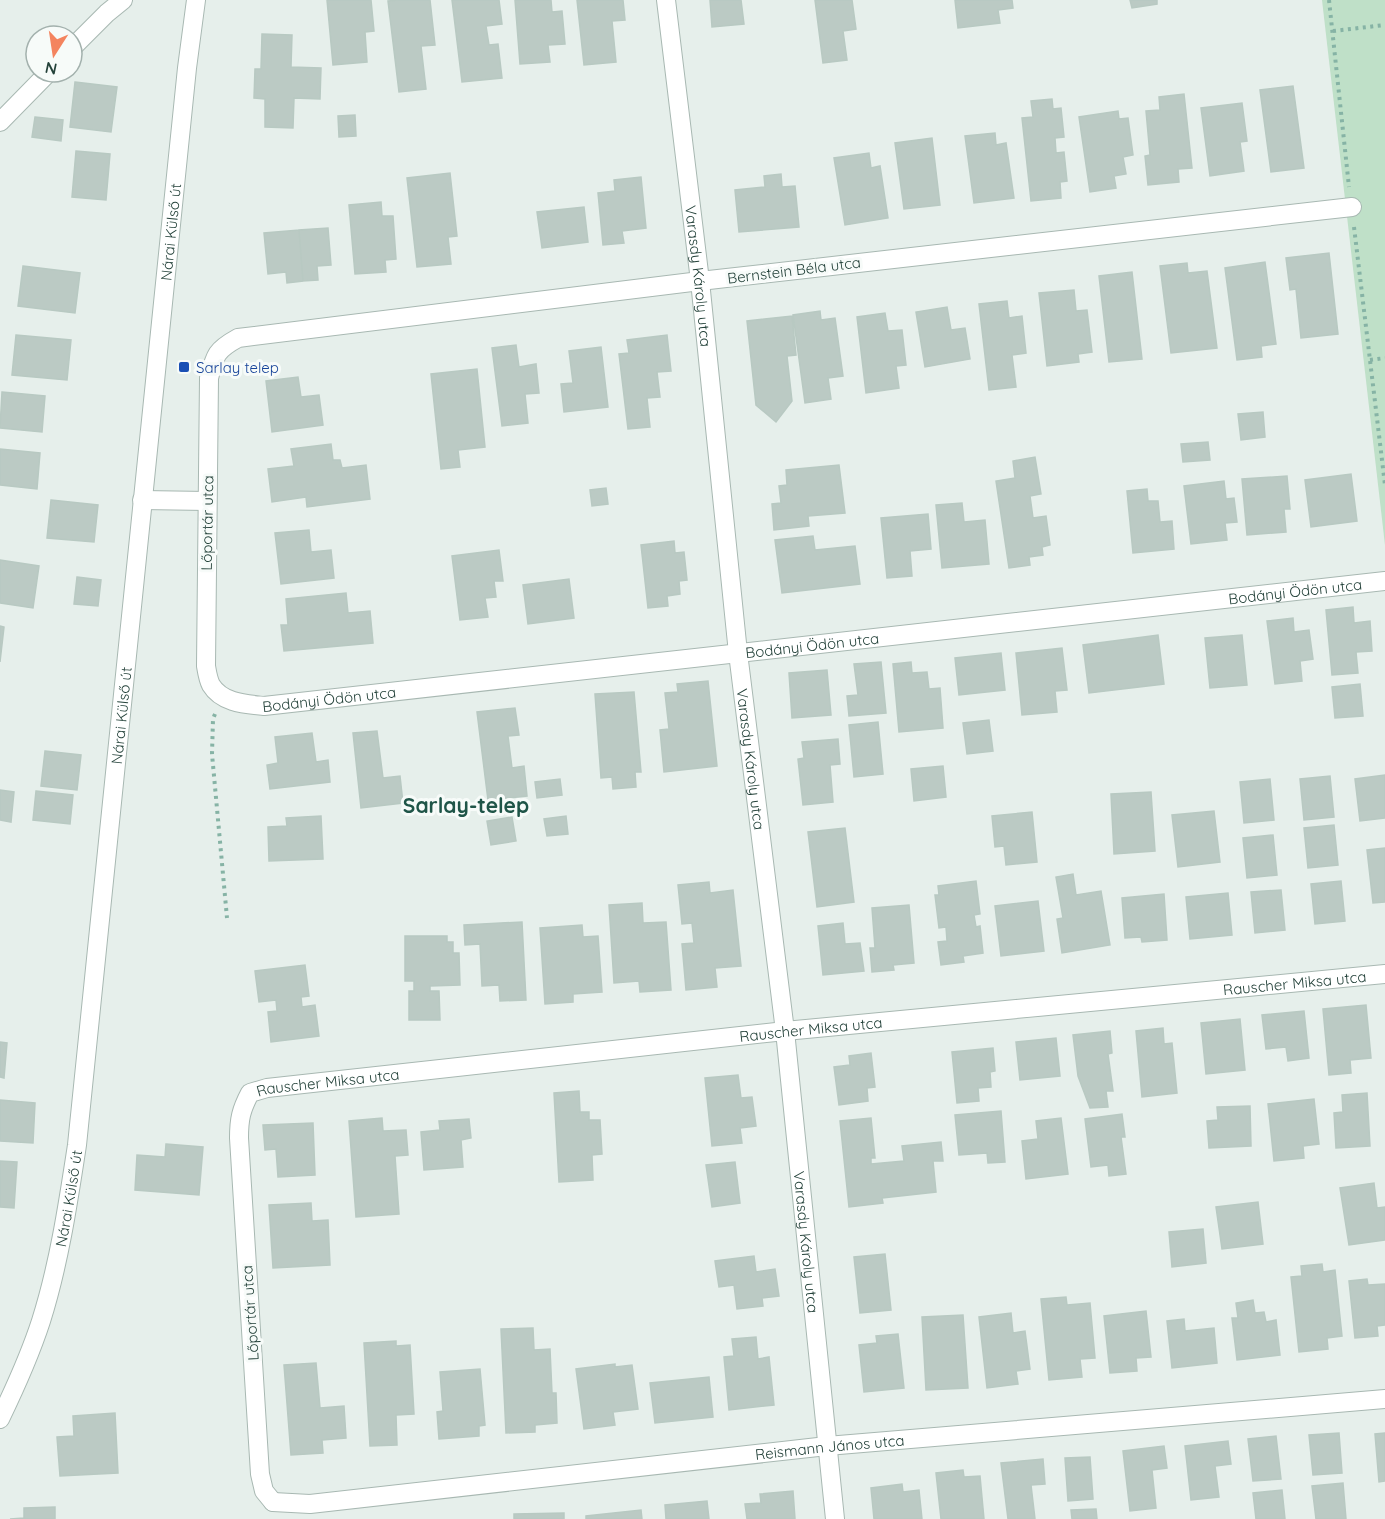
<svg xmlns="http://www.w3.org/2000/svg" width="1385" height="1519" font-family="Quicksand,sans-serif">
  <rect width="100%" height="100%" fill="#e6efeb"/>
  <path fill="#bfe0c8" d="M1322 0H1385V545Z"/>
  <path fill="#bbcac4" stroke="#b8c9c2" stroke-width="1.5" d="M327 0H371L374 31 365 32 367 62 333 65Z
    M398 0H430L435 45 421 46 426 89 399 92 388 1Z
    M452 0H499L502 24 486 26 489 45 498 44 502 78 462 82Z
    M515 0H551L552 12 562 11 565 44 548 45 550 62 520 64Z
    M577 0H623L625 20 612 21 616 62 584 65Z
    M710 0H741L744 24 712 27Z
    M815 0H852L856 29 843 31 847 60 823 63Z
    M955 0H1012L1013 8 998 10 1000 23 958 28Z
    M1130 0H1157V4L1132 8Z
    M262 34 292 35 291 67 321 68 320 99 294 98 293 128 265 127V99L254 98 255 69H261Z
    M75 82 117 87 111 132 70 127Z
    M1293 86 1304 168 1271 172 1260 90Z
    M1184 94 1192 168 1178 169 1179 182 1148 185 1145 156 1150 155 1146 111 1160 110 1159 97Z
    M1052 99 1053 109 1061 108 1064 137 1055 138 1056 153 1064 152 1067 181 1060 182 1061 198 1031 201 1022 118 1033 117 1031 101Z
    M1242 103 1247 141 1240 142 1244 171 1210 176 1201 108Z
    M1118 111 1119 119 1128 118 1133 155 1123 157 1126 174 1114 176 1116 188 1090 192 1079 117Z
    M355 115 356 136 339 137 338 116Z
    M35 117 63 120 61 141 32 137Z
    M995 133 996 145 1006 143 1014 198 974 203 965 136Z
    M932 138 940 205 904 209 895 143Z
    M76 151 110 154 106 200 72 197Z
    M869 153 871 168 880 166 888 218 845 225 834 158Z
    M450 173 457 236 448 237 451 264 417 267 407 178Z
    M781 174 782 187 795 186 799 227 739 232 735 190 765 187 764 176Z
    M641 177 646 228 622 231 624 243 603 245 598 193 615 191 614 180Z
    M381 202 382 216H393L396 259 385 260 386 272 355 274 349 205Z
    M584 207 588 242 542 248 537 212Z
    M328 228 331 265 317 266 318 280 303 281 299 230Z
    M299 230 303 281 287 283 286 272 268 274 264 233Z
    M1329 253 1338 334 1301 338 1296 289 1290 290 1286 258Z
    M1265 262 1276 344 1261 346 1262 357 1237 360 1225 268Z
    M1187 263 1188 273 1207 271 1217 348 1171 353 1160 266Z
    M23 266 80 273 75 313 18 306Z
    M1132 272 1142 359 1109 362 1099 276Z
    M1074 290 1076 311 1087 310 1092 352 1078 354 1079 362 1047 366 1039 293Z
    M1007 301 1009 318 1022 316 1026 353 1012 355 1016 387 989 390 979 304Z
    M947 307 951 330 965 328 970 359 925 367 916 312Z
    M820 311 821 320 835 318 843 376 828 378 831 399 805 403 793 315Z
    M885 313 888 331 902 330 906 365 896 366 899 388 866 393 857 317Z
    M792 316 796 355 787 356 792 401 776 422 756 405 747 321Z
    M16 335 71 340 67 380 12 375Z
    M667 335 671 371 657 372 660 397 647 398 650 427 628 429 619 354 629 353 627 340Z
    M516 345 519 367 536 364 539 393 525 394 528 423 502 426 492 348Z
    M601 347 608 407 564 412 561 384 573 383 569 351Z
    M477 369 485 447 458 450 460 467 441 469 431 374Z
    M298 377 301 397 319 395 323 425 272 432 266 381Z
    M2 392 45 396 42 432 0 428Z
    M1263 412 1265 437 1241 440 1238 414Z
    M1208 442 1210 460 1183 462 1181 444Z
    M331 444 333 460H340L342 468 366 465 370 499 307 507 306 497 272 502 268 469 294 466 291 449Z
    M0 449 40 453 37 489 0 485Z
    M1035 457 1041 494 1030 496 1033 518 1046 516 1050 545 1042 547 1043 555 1029 557 1030 565 1009 568 996 481 1015 478 1013 461Z
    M839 465 845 513 808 516 809 526 774 530 772 504 781 503 779 486 787 485 786 470Z
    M1351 474 1357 521 1311 527 1305 480Z
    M1287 476 1290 509H1284L1286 532 1247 535 1242 479Z
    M1224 481 1226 499 1234 498 1237 522 1225 523 1227 540 1191 544 1184 486Z
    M606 488 608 504 592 506 590 490Z
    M1147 489 1148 501H1158L1160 522 1172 521 1174 549 1133 553 1127 491Z
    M51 500 98 505 94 542 47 538Z
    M962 503 964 522 985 520 989 564 942 568 936 505Z
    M928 514 931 549 910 551 912 576 887 578 881 518Z
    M309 530 311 552 331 550 334 578 281 584 275 533Z
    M813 536 815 550 855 546 860 584 782 593 775 540Z
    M674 541 675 553 684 552 687 580 679 581 680 594 667 596 668 606 648 608 641 545Z
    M499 550 503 581H494L496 597 485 598 488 617 460 620 452 556Z
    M0 560 39 566 33 608 0 603Z
    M77 577 101 580 98 606 74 604Z
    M569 579 574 618 528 624 523 585Z
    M346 593 348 613 370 611 373 643 284 651 281 625H288L286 599Z
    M1353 607 1354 623 1370 621 1372 651 1356 652 1358 673 1332 675 1326 610Z
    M1293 618 1294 632 1309 630 1313 659 1300 661 1302 681 1275 684 1267 621Z
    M0 626 4 627 0 662Z
    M1158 635 1164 684 1089 693 1083 645Z
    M1242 635 1247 685 1210 688 1205 638Z
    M1062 648 1067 690 1055 691 1057 712 1022 715 1016 653Z
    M1001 653 1005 690 959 695 955 658Z
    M881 662 886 713 849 716 847 696 858 695 854 664Z
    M911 662 912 673 927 672 929 689 940 688 943 728 899 732 893 664Z
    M827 670 831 715 792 718 789 673Z
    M708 681 717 766 664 772 660 730 669 729 665 693 678 692 677 684Z
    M1360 684 1363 716 1335 718 1332 687Z
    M634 692 641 772H635L636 787 613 789 612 777 601 778 595 694Z
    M515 708 519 735 508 736 512 768 524 766 527 796 488 800 477 712Z
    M989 720 993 751 967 754 963 723Z
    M878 722 883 774 854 777 849 725Z
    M377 731 383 778 400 776 403 803 361 808 353 733Z
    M312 733 316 762 328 760 330 782 270 789 267 765 278 763 275 737Z
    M838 739 840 764 830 765 833 802 803 805 798 759 804 758 802 742Z
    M45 751 81 755 77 790 41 786Z
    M943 766 946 797 914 801 911 769Z
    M1385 775V818L1360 821 1355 779Z
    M1330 776 1334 817 1304 820 1300 779Z
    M560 779 562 795 537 798 535 782Z
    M1270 779 1274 820 1244 823 1240 782Z
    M0 790 14 792 11 822 0 820Z
    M36 791 73 795 70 824 33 820Z
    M1151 792 1155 851 1114 854 1111 794Z
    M1214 811 1220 862 1178 867 1172 815Z
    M1032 812 1037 862 1006 865 1004 846 995 847 992 816Z
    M321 816 323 859 269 861 268 827 287 826 286 818Z
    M566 816 568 834 547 836 544 819Z
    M512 817 516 841 491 845 487 821Z
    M1334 825 1338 865 1308 868 1304 828Z
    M845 828 854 902 817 907 808 832Z
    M1273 835 1277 875 1247 878 1243 838Z
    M1385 848V902L1373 903 1367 850Z
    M1073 874 1076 895 1101 891 1110 945 1062 953 1057 919 1063 918 1056 877Z
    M976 881 980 914 974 915 976 927 980 926 983 953 963 956 964 962 941 965 938 942 947 941 946 927 939 928 935 895H939L938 886Z
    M1341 881 1345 921 1315 924 1311 884Z
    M709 882 710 893 733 890 741 966 715 968 717 987 686 990 682 944 694 943 692 923 682 924 678 885Z
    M1281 890 1285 930 1255 933 1251 892Z
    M1228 893 1232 935 1190 939 1186 897Z
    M1164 894 1167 940 1142 942 1141 937 1125 938 1122 898Z
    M1038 901 1044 951 1001 956 995 906Z
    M642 903 643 923 666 922 671 990 640 992 639 981 614 983 609 905Z
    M909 905 914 963 893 965 894 970 872 972 870 948H875L872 908Z
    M522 922 526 1000 500 1001 499 985 482 986 480 944 465 945 464 925Z
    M843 923 845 944 860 943 864 971 823 975 818 926Z
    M582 925 583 937 598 936 602 992 573 994V1002L545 1004 540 928Z
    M405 936H447V942H453V953H459L460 985 430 986V991H439L440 1020H409V991H414V981H405Z
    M305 965 309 996 301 997 302 1007 315 1005 319 1036 271 1042 268 1012 277 1011 276 1000 259 1002 255 971Z
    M1366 1005 1371 1058 1350 1060 1351 1073 1329 1075 1323 1009Z
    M1304 1011 1309 1058 1288 1061 1286 1047 1266 1049 1262 1015Z
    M1240 1019 1245 1070 1206 1074 1201 1023Z
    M1163 1028 1164 1044 1172 1043 1177 1093 1142 1097 1136 1031Z
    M1110 1031 1112 1053 1108 1054 1113 1091H1106L1108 1107 1090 1108 1078 1076 1073 1035Z
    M1056 1038 1060 1076 1020 1080 1016 1042Z
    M0 1042 7 1043 4 1078 0 1077Z
    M993 1048 995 1071 990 1072 991 1087 978 1088 979 1101 957 1103 952 1052Z
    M871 1053 875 1087 867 1088 868 1101 839 1105 834 1067 850 1065 849 1056Z
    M738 1075 741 1098 752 1097 756 1126 740 1128 742 1143 712 1146 705 1078Z
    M579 1091 580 1112H589V1120H600L602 1154 592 1155 593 1180 559 1182 554 1093Z
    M1367 1093 1370 1146 1336 1148 1334 1113 1343 1112 1342 1095Z
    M1314 1099 1319 1144 1303 1146 1304 1158 1274 1161 1268 1104Z
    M0 1100 35 1103 33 1143 0 1141Z
    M1250 1106 1251 1146 1209 1148 1207 1121 1218 1120 1217 1107Z
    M1001 1111 1005 1162 988 1163 987 1153 959 1155 955 1115Z
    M1122 1114 1125 1137H1121L1126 1174 1109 1176 1108 1165 1091 1167 1085 1119Z
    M382 1118 383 1131 406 1130 408 1155 395 1156 399 1214 356 1217 349 1121Z
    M871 1118 875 1158H871V1164L904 1161 902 1146 941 1142 943 1161H933L936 1192 882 1198 883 1203 849 1207 840 1121Z
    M1061 1118 1068 1174 1026 1179 1022 1141 1038 1139 1036 1121Z
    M469 1119 471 1138 461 1140 463 1167 424 1170 421 1132 440 1130 439 1121Z
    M313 1123 315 1175 278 1177 276 1149 265 1150 263 1125Z
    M166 1144 203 1147 199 1195 135 1190 137 1155 165 1157Z
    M0 1161 17 1162 14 1208 0 1207Z
    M735 1162 740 1203 712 1207 706 1165Z
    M1374 1183 1377 1208 1385 1207V1240L1349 1245 1340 1188Z
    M1258 1202 1263 1244 1222 1249 1216 1207Z
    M311 1203 312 1221 328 1220 330 1265 273 1268 269 1205Z
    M1203 1229 1206 1263 1172 1267 1169 1232Z
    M885 1254 891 1310 860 1313 854 1257Z
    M754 1256 756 1272 775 1269 779 1296 762 1298 763 1306 737 1309 734 1285 719 1287 715 1261Z
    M1322 1264 1323 1272 1335 1270 1342 1336 1327 1338 1328 1349 1299 1352 1291 1277 1302 1276 1301 1266Z
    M1367 1279 1368 1285 1385 1284V1325L1377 1326 1378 1336 1355 1338 1349 1281Z
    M1066 1297 1067 1305 1090 1303 1095 1358 1080 1359 1082 1377 1049 1380 1041 1299Z
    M1253 1300 1255 1313 1264 1312 1266 1322 1276 1320 1280 1355 1237 1360 1232 1318H1238L1236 1303Z
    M1146 1311 1151 1357 1136 1358 1137 1371 1110 1373 1104 1316Z
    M1011 1313 1013 1333 1025 1331 1030 1369 1016 1371 1018 1384 987 1388 979 1317Z
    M963 1315 968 1388 926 1390 922 1317Z
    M1184 1319 1185 1331 1214 1328 1217 1363 1172 1368 1167 1321Z
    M533 1328 534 1350 550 1349 552 1393H556L557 1423 535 1425V1432L506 1433 501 1329Z
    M898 1334 904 1388 864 1392 859 1345 877 1343 876 1336Z
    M756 1337 758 1359 769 1357 774 1405 729 1410 724 1357 734 1356 732 1339Z
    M396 1341V1346L410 1345 414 1414 396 1415 397 1445 370 1446 364 1343Z
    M316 1363 320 1408 344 1406 346 1438 322 1440 323 1453 291 1455 284 1365Z
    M615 1364V1367L632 1365 638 1409 613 1412 615 1425 584 1429 576 1369Z
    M480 1369 485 1425 479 1426V1436L439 1439 437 1412 443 1411 440 1372Z
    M709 1377 713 1417 655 1423 650 1383Z
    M115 1413 118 1473 60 1476 57 1437 74 1436 73 1416Z
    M1339 1433 1342 1473 1313 1475 1309 1435Z
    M1385 1433V1481L1379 1482 1375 1434Z
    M1276 1436 1281 1479 1253 1481 1248 1439Z
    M1228 1441 1231 1464 1215 1466 1219 1497 1191 1500 1185 1446Z
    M1164 1446 1167 1468 1152 1470 1156 1508 1130 1511 1123 1451Z
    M1090 1457 1093 1499 1068 1501 1065 1458Z
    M1043 1459 1045 1484 1031 1485 1035 1519H1008L1001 1463Z
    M963 1470 964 1477 980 1476 984 1519H941L936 1473Z
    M1343 1483 1346 1519H1316L1312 1486Z
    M902 1484 903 1492 919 1490 922 1519H874L871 1488Z
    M1282 1490 1285 1519H1256L1253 1493Z
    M793 1491 795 1519H747L745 1504 761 1503 760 1494Z
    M707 1501 709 1519H666L665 1505Z
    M55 1507V1519H10L24 1518V1508Z
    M1096 1509 1097 1519H1072L1071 1510Z
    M641 1510 642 1519H586V1516Z
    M564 1513V1519H514V1514Z"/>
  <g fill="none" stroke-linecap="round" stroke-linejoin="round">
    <defs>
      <g id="minor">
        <path id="s1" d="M666 0 700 281 738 653 785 1031 835 1519"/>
        <path d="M72 48 107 13 123 0"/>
        <path d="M0 122 49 72"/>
        <path id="s2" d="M1352 207 700 281 238 338C216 350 215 355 209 378L206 666C207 672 208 679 211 685 222 703 245 704 264 706L1385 581"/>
        <path d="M142 500 207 501"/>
        <path id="s3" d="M273 1502 264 1491 260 1474 239 1138C239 1119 241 1110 250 1093L267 1088 785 1031 1385 974"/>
        <path id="s4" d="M273 1502 310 1504 827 1446 1385 1399"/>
      </g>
      <g id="tertiary">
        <path id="s5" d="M0 1419C15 1388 30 1355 41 1321 59 1264 68 1204 77 1145L187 68 196 0"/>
      </g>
    </defs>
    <use href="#minor" stroke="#a8b8b2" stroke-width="20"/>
    <use href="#tertiary" stroke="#a8b8b2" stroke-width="20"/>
    <path stroke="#86b3a5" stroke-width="4" stroke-dasharray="3 4.5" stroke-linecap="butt" d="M1329 0 1349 187
      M1333 31 1385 25
      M1354 227 1385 485
      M1370 360 1385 358
      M215 714 213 719 212 754 227 918"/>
    <use href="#minor" stroke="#fff" stroke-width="18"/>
    <use href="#tertiary" stroke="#fff" stroke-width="18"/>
  </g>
  <rect fill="#1a4fb4" stroke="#f7fbf9" stroke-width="2" x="178" y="361" width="12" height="12" rx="3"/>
  <g text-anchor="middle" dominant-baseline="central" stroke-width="6" stroke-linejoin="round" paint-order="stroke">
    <g font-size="15" fill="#24423a" stroke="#f7fbf9">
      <text stroke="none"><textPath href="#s5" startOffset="1204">Nárai Külső út</textPath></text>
      <text transform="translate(794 270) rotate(-7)">Bernstein Béla utca</text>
      <text stroke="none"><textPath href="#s1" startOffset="278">Varasdy Károly utca</textPath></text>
      <text transform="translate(207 523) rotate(-89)">Lőportár utca</text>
      <text stroke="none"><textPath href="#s2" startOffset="2578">Bodányi Ödön utca</textPath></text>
      <text stroke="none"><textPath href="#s2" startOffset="2092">Bodányi Ödön utca</textPath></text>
      <text stroke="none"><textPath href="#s2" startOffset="1606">Bodányi Ödön utca</textPath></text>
      <text stroke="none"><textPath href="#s5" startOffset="718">Nárai Külső út</textPath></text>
      <text stroke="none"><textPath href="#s1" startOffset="764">Varasdy Károly utca</textPath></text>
      <text stroke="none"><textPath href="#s3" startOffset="1466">Rauscher Miksa utca</textPath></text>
      <text stroke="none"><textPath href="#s3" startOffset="980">Rauscher Miksa utca</textPath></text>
      <text stroke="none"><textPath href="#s3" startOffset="494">Rauscher Miksa utca</textPath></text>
      <text stroke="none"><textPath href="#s5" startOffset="232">Nárai Külső út</textPath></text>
      <text stroke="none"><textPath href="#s1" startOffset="1250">Varasdy Károly utca</textPath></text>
      <text transform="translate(250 1313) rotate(-94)">Lőportár utca</text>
      <text stroke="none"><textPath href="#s4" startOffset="560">Reismann János utca</textPath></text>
    </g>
    <g font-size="15" fill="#164399" stroke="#f7fbf9" text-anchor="start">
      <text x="196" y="367">Sarlay telep</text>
    </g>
    <g font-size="21" font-weight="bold" fill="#1f5548" stroke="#f7fbf9">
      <text x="466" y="805">Sarlay-telep</text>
    </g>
  </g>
  <g transform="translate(54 54) rotate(192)"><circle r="28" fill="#f7fbf9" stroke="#a3b1ad" stroke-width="1.5"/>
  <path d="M0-4.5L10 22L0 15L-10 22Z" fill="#f4845f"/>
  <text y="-9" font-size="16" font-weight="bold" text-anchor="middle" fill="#24423a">N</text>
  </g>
</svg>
